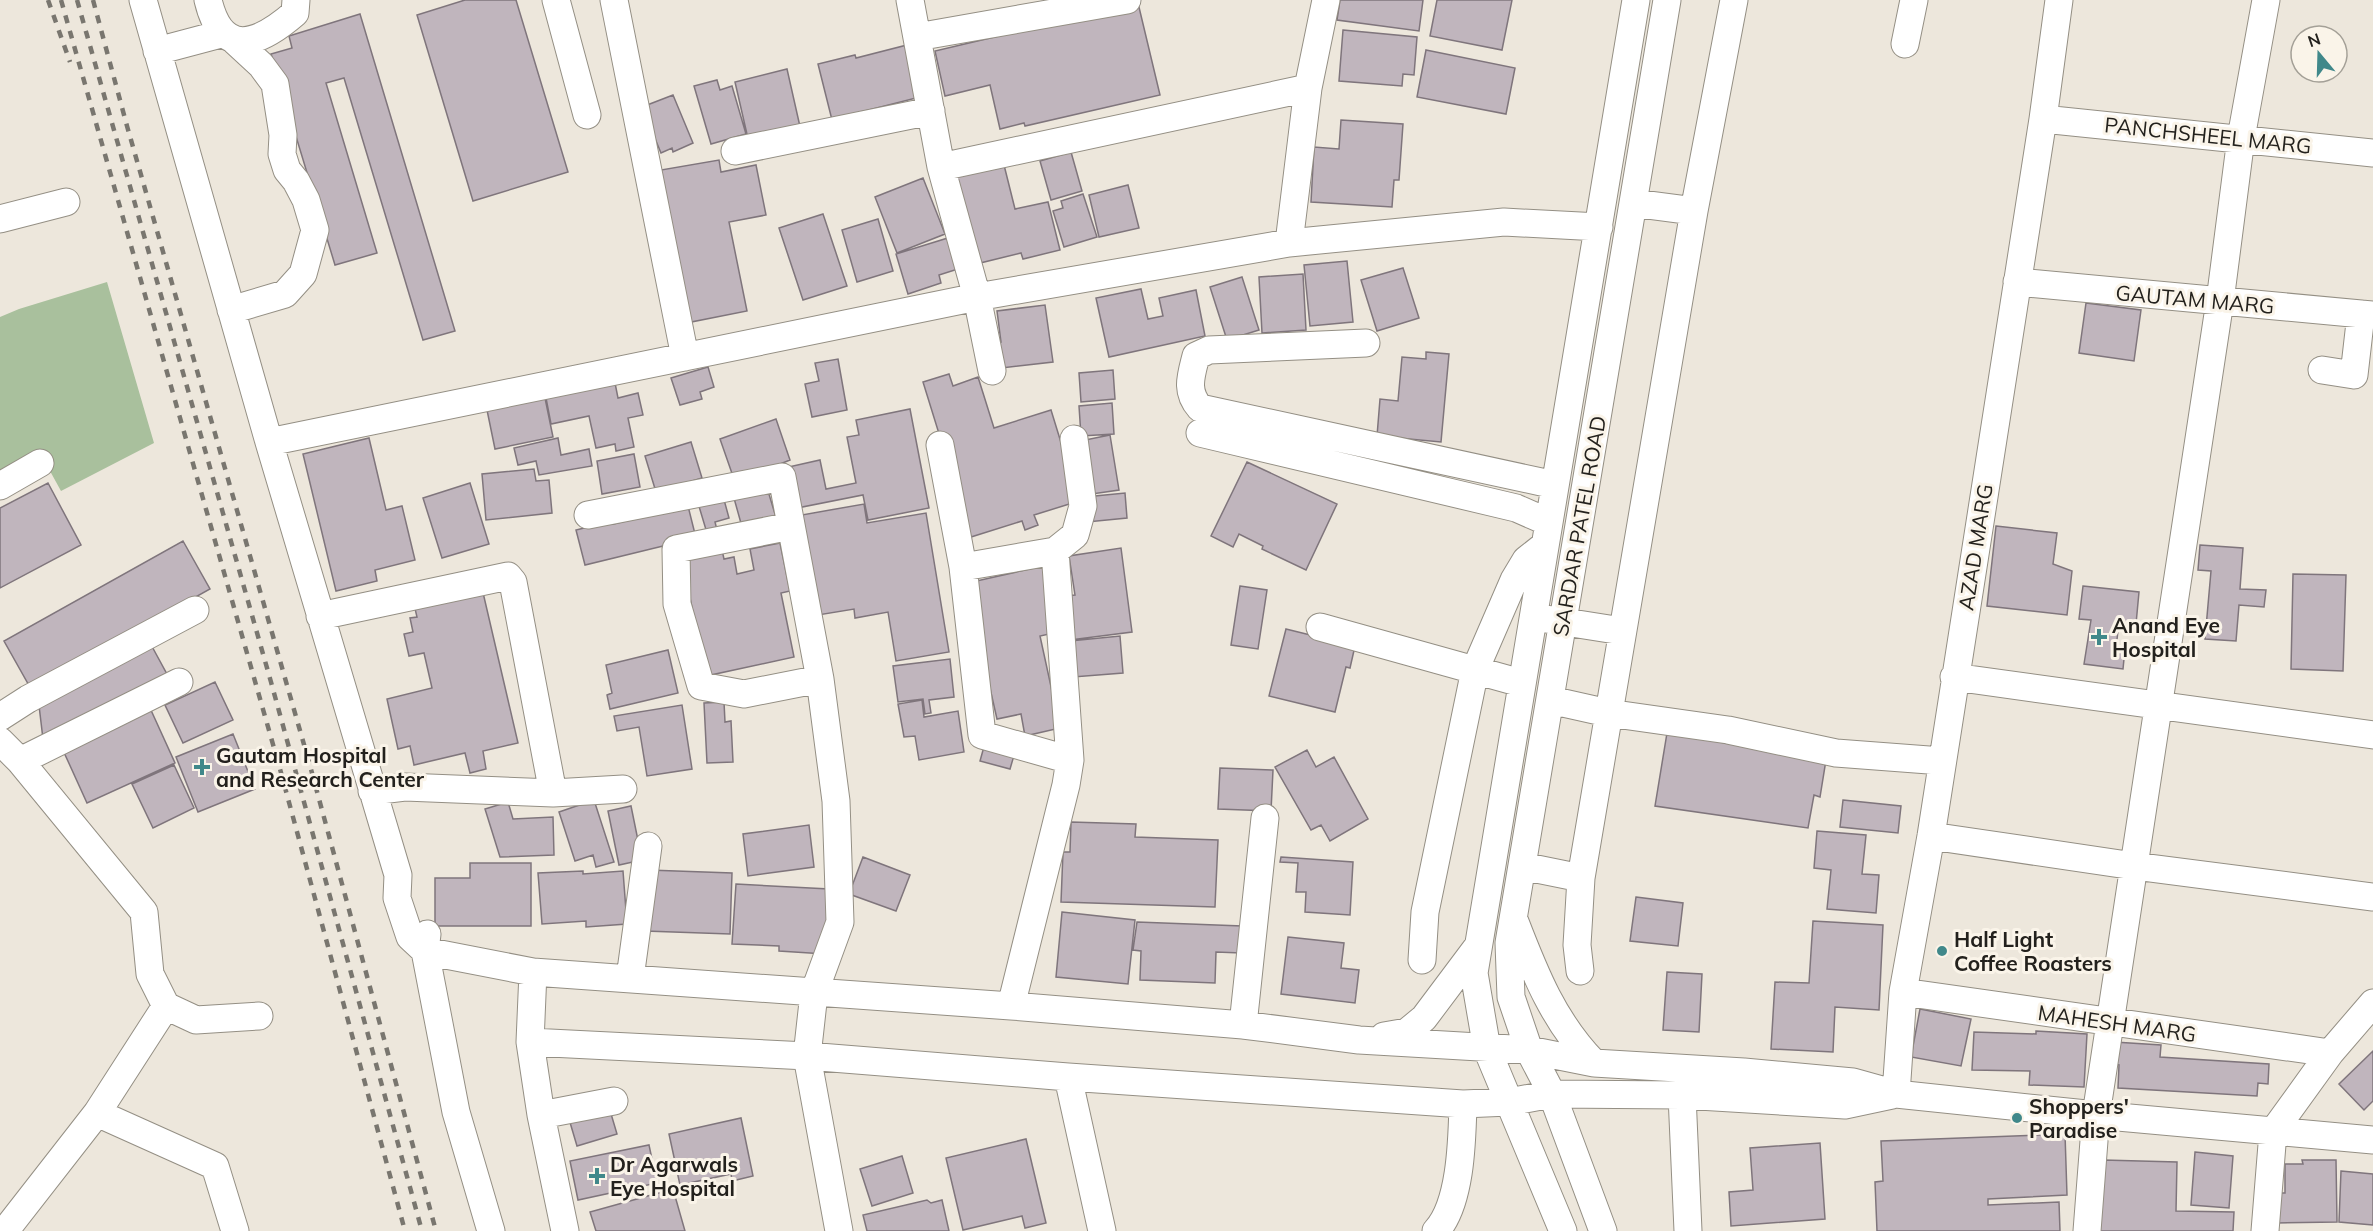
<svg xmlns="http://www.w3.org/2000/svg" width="2373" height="1231" font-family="Mulish,sans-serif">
  <rect width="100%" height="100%" fill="#ede7dc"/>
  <path fill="#a9c09d" d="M107 282 154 443 61 491 39 451 0 474V317L19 309Z"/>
  <path fill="#c0b5bd" stroke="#7f757c" stroke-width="1.5" d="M465 0H516L568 172 473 201 417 15Z
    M1340 0H1423L1419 31 1337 20Z
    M1437 0H1512L1502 50 1430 36Z
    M1138 3 1160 95 1025 126 1024 123 1000 129 990 85 945 96 935 51Z
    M360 14 455 331 423 340 344 78 326 83 377 253 335 265 271 54 292 48 289 36Z
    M1343 30 1417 37 1414 75 1403 74 1402 86 1339 81Z
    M907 45 920 97 861 112 833 124 818 64 855 55 856 58Z
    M1426 50 1515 68 1506 114 1417 97Z
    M787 69 801 131 749 143 735 82Z
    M717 80 720 90 732 86 746 134 711 144 694 86Z
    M673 95 693 143 673 152 672 148 661 153 642 107Z
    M1341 120 1403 124 1399 180H1394L1392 207 1311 202 1314 147 1339 149Z
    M1071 152 1082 191 1051 200 1040 161Z
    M719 160 721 172 756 165 766 215 729 222 747 311 686 323 655 171Z
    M1004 165 1015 209 1048 202 1060 250 1023 259 1021 253 976 264 955 177Z
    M923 178 945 234 897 253 875 197Z
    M1128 185 1139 228 1099 237 1089 195Z
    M1083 194 1097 237 1064 247 1053 211 1063 208 1061 201Z
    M823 214 847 286 803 300 779 228Z
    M878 219 893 271 857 282 842 230Z
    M951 237 961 268 939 275 941 283 908 294 896 254Z
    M1347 261 1353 322 1310 326 1304 265Z
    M1403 268 1419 318 1377 331 1361 280Z
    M1303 274 1306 330 1262 333 1259 277Z
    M1242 277 1259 330 1227 340 1210 287Z
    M1141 289 1148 319 1163 316 1159 298 1196 290 1205 336 1109 357 1096 298Z
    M2086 303 2141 310 2134 361 2079 353Z
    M1045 305 1053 362 993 369 990 343 1001 342 997 311Z
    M1426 352 1449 354 1441 442 1377 436 1380 399 1398 401 1402 357 1426 359Z
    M838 359 847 410 812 417 805 384 819 381 815 363Z
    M708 367 714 387 700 392 702 399 680 405 671 378Z
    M1113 370 1115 399 1081 402 1079 373Z
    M949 374 953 386 978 377 994 428 1051 410 1079 501 1034 515 1038 525 1025 530 1022 521 971 537 923 382Z
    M615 383 618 398 638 393 643 415 628 418 634 447 616 451 615 444 596 448 589 416 551 424 546 398Z
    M545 398 553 437 495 449 487 410Z
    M1112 403 1114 434 1081 436 1079 406Z
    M910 409 929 508 868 520 863 495 792 509 784 468 820 460 826 489 856 483 847 437 859 435 856 420Z
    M776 419 790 460 735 482 720 439Z
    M1110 435 1119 490 1092 494 1085 440Z
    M369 438 386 510 402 506 415 560 375 570 377 581 336 591 303 454Z
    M558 438 561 455 589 449 592 466 539 475 536 461 518 465 514 448Z
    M691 442 702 478 656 492 645 456Z
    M634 454 640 487 602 494 597 461Z
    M1247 462 1337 504 1306 570 1262 549 1263 546 1239 534 1233 547 1211 536Z
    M534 469 536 481 549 480 552 513 486 520 482 474Z
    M765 481 778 524 744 534 732 491Z
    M48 483 81 545 0 588V508Z
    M470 483 489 544 442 558 423 498Z
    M1125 493 1127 518 1087 522 1085 497Z
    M723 496 729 518 715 522 717 530 707 533 698 503Z
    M864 504 867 523 926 513 949 652 896 661 888 612 855 618 854 609 812 616 796 516Z
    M688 506 696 538 585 565 576 530 612 521 613 524Z
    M1996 526 2057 533 2053 564 2072 571 2067 615 1987 606Z
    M183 541 210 589 31 689 4 641Z
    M780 543 790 591 781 593 794 657 706 676 682 559 722 550 724 559 734 557 737 574 754 570 750 549Z
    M2200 545 2243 548 2240 589 2266 590 2264 607 2239 605 2236 641 2205 639 2211 571 2198 570Z
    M1121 548 1132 632 1070 640 1064 596 1075 595 1069 556Z
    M1043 566 1058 632 1040 636 1060 728 1025 736 1021 714 997 719 977 631 972 582Z
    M2293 574 2346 575 2343 671 2291 669Z
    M481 584 518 743 483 751 486 769 470 773 465 753 414 765 410 746 398 749 387 699 432 688 424 653 409 656 404 634 413 632 410 618 417 617 413 600Z
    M1240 586 1267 590 1258 649 1231 645Z
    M2083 586 2139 592 2136 624 2119 622 2116 648 2125 649 2123 669 2084 664 2091 620 2079 619Z
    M1286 629 1355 646 1350 668 1346 667 1335 712 1269 696Z
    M1120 636 1123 673 1073 677 1070 641Z
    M149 641 168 676 43 739 38 697Z
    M668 650 678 693 610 709 607 695 612 693 606 665Z
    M950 659 954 697 929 700 931 713 925 714 923 699 898 702 893 666Z
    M215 682 233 720 183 743 165 705Z
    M922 700 924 717 958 711 964 752 919 760 915 736 904 737 898 704Z
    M724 702 725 722 731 721 733 762 707 763 704 703Z
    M682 705 692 769 647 776 639 727 617 731 614 716Z
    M150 708 175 763 87 803 62 748Z
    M1667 733 1826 760 1820 797 1814 795 1808 828 1655 806Z
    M233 734 255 789 198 812 176 757Z
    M985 743 1015 752 1010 769 980 761Z
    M1307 750 1316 767 1334 757 1368 819 1330 841 1321 825 1311 830 1275 767Z
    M174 765 194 808 153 828 132 784Z
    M1220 768 1273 770 1271 811 1218 809Z
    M594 800 614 862 596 867 593 855 575 861 559 812Z
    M1843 800 1901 806 1898 833 1840 827Z
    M508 802 513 819 553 817 554 855 500 857 485 809Z
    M631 806 642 860 619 865 608 811Z
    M1071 822 1136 824 1135 837 1218 840 1215 907 1061 902 1063 852H1070Z
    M809 825 814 867 748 876 743 834Z
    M1817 831 1866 835 1862 874 1879 875 1876 913 1827 909 1831 870 1814 868Z
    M863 857 910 875 896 911 849 894Z
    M1281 857 1353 862 1350 915 1305 912 1306 892H1296L1298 863 1280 862Z
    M470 863H531V926H435V878H470Z
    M648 870 732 873 730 934 645 931Z
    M583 871V874L623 871 627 924 586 927V921L542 924 538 873Z
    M736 884 829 889 825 954 779 951V946L732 944Z
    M1636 897 1683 903 1678 946 1630 941Z
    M1062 912 1135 920 1128 984 1056 977Z
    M1813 921 1883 925 1879 1010 1835 1007 1833 1052 1771 1049 1775 982 1809 983Z
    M1137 922 1242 926 1241 953 1216 952 1215 983 1140 980 1141 951 1133 950Z
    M1288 937 1344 943 1341 968 1359 970 1355 1003 1281 994Z
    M1667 972 1702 974 1699 1032 1663 1030Z
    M1920 1009 1971 1019 1961 1066 1911 1057Z
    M2036 1031 2087 1034 2084 1087 2029 1085 2030 1071 1972 1070 1974 1032 2036 1034Z
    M2114 1042 2161 1045 2160 1057 2269 1064 2268 1084 2258 1083 2257 1096 2118 1088 2119 1065 2113 1064Z
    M2373 1051V1101L2364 1110 2339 1084Z
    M609 1107 617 1134 577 1146 569 1119Z
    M741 1118 753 1176 732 1181 731 1174 680 1185 669 1134Z
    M2065 1134 2067 1195 1988 1199V1205L2059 1202 2060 1231H1877L1875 1182 1883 1181 1881 1141Z
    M1026 1139 1046 1223 1025 1228 1022 1216 963 1230 946 1158Z
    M1820 1143 1825 1219 1731 1226 1729 1192 1753 1190 1750 1148Z
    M649 1145 657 1183 578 1200 570 1161Z
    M2195 1152 2233 1156 2229 1208 2191 1205Z
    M902 1156 913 1193 872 1206 860 1169Z
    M2103 1160 2177 1162 2176 1211 2234 1212 2233 1231H2093Z
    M2302 1160H2336L2337 1222 2277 1223 2276 1193H2285V1164H2303Z
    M2341 1171 2373 1174V1225L2339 1222Z
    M673 1189 685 1231H596L590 1212Z
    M927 1200 931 1203 942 1200 949 1231H867L863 1215Z"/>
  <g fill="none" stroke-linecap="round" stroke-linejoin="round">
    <defs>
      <path id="minor" d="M143 0 269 442 398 875 397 898 410 937 425 951 533 972 1011 1006 1243 1025 1359 1040 1529 1050 1594 1063 1744 1072 1853 1082 1896 1094 2096 1115 2373 1140
        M208 0C222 59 258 45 295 13L296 0
        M556 0 587 115
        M614 0 685 357
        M910 0 941 167 977 297 992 371
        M917 37 1127 0
        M1905 44 1914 0
        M157 51 221 34
        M2043 119 2373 153
        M735 151 931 111
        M941 167 1308 88
        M1633 203 1694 211
        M0 219 66 202
        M1289 243 1308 88 1326 0
        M2017 282 2373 315
        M231 310 285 294 303 274 315 230 306 200 296 181 287 170 282 154 283 135 275 84 261 65 235 41
        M1366 343 1209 350 1196 356C1191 376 1185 391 1200 408L1555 485
        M2322 370 2354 375 2361 314
        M1200 433 1516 508 1548 522
        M269 442 977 297 1289 243 1504 222 1599 227
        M940 445 963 567 982 735 1070 760
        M0 486 40 463
        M588 515 782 477 820 679 836 801 840 922 814 993 807 1056 839 1231
        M791 526 676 549 677 604 701 686 744 694 820 679
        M1055 551 1075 535 1083 506 1074 439
        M963 567 1055 551 1070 760 1066 785 1011 1006
        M320 616 508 576 513 582 553 793
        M1546 619 1622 631
        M1320 627 1521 683
        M1954 677 2373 735
        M1550 700 1608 713 1728 730 1836 753 1942 761
        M0 717 28 699 195 610
        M0 741 20 761 144 912 150 974 166 1006 196 1020 259 1016
        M20 761 179 682
        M372 791 405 787 553 793 623 789
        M1931 836 2134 866 2373 897
        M1522 866 1581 878
        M1515 922C1535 974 1554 1022 1594 1063
        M427 934 425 951 456 1112 491 1231
        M1422 960 1425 912 1475 670 1514 580 1526 560 1545 545
        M1580 971 1577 945 1581 878 1694 211 1734 0
        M533 972 530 1042 541 1115 565 1231
        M630 978 648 846
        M1903 992 2330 1053
        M1243 1025 1265 818
        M1384 1036 1407 1032 1424 1018 1478 946
        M530 1042 807 1056 1068 1077 1463 1104 1509 1102 1552 1094 1682 1095 1845 1105 1892 1095
        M1068 1077 1102 1231
        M1896 1094 1903 992 1931 836 2043 119 2059 0
        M1682 1095 1688 1231
        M97 1113 215 1166 235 1231
        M541 1115 614 1101
        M5 1231 97 1113 166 1006
        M1436 1231C1461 1204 1462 1140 1463 1104
        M1563 1231 1487 1049 1474 973 1636 0
        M1603 1231 1552 1094 1529 1050 1511 997 1509 943 1667 0
        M2087 1231 2096 1115 2220 301 2241 138 2266 0
        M2265 1231 2273 1132 2330 1053 2373 1003"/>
    </defs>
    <use href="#minor" stroke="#948f84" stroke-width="29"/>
    <use href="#minor" stroke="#fff" stroke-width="27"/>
    <path stroke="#79766f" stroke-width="4.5" stroke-dasharray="8 8" stroke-linecap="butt" d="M48 0 70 62
      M61 0 280 769 405 1231
      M77 0 271 682 422 1231
      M93 0 127 126 309 762 436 1231"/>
  </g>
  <g fill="#40888a" stroke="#faf4e9" stroke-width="2">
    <path d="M2096 628h6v6h6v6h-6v6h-6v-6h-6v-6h6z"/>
    <path d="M199 758h6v6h6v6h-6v6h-6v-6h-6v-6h6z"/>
    <circle cx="1942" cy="951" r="6"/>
    <circle cx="2017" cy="1118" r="6"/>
    <path d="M594 1167h6v6h6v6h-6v6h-6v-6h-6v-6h6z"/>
  </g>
  <g text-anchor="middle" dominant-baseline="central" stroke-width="6" stroke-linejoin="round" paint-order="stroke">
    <g font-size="21" fill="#23211d" stroke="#faf4e9">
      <text transform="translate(2208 135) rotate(6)">PANCHSHEEL MARG</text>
      <text transform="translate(2195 299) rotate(5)">GAUTAM MARG</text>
      <text transform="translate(1579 526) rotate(-80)">SARDAR PATEL ROAD</text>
      <text transform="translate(1975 547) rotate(-81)">AZAD MARG</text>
      <text transform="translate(2117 1023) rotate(8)">MAHESH MARG</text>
    </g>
    <g font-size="21" font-weight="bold" fill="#23211d" stroke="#faf4e9" text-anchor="start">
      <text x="2112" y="625">Anand Eye<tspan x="2112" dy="24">Hospital</tspan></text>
      <text x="216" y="755">Gautam Hospital<tspan x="216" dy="24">and Research Center</tspan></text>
      <text x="1954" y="939">Half Light<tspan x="1954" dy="24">Coffee Roasters</tspan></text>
      <text x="2029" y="1106">Shoppers'<tspan x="2029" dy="24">Paradise</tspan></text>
      <text x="610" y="1164">Dr Agarwals<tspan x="610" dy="24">Eye Hospital</tspan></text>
    </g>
  </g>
  <g transform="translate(2319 54) rotate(341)"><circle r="28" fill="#faf4e9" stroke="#a4a097" stroke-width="1.5"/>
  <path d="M0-4.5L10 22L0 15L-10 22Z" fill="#40888a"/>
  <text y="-9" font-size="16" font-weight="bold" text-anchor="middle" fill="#23211d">N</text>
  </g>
</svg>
